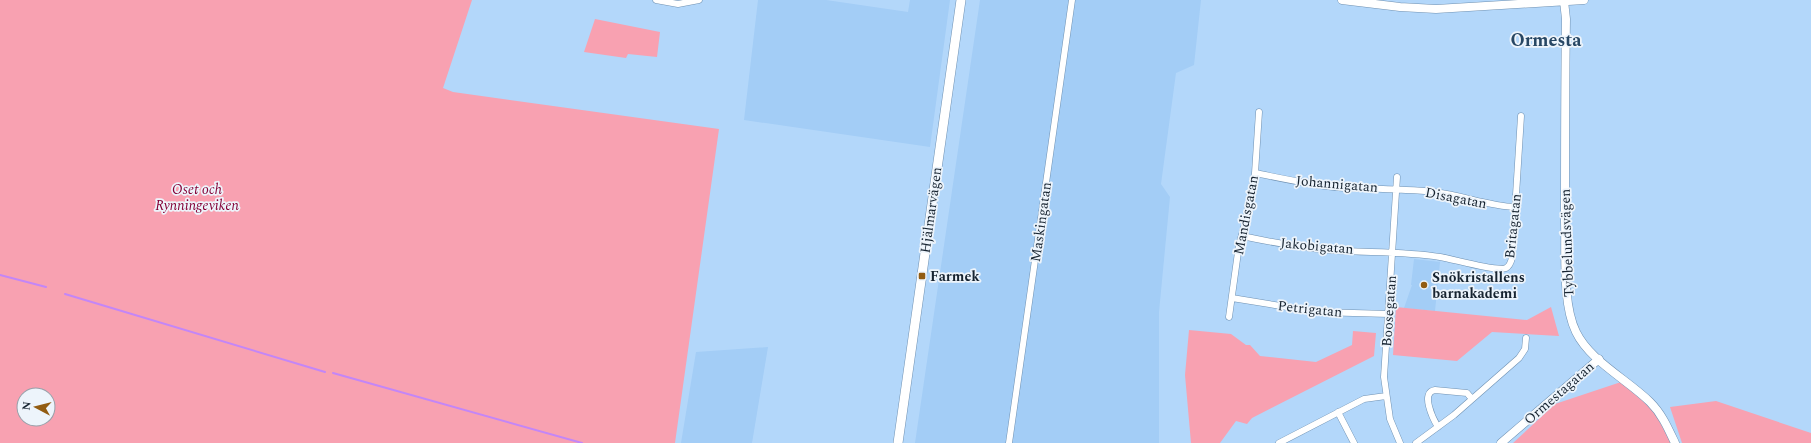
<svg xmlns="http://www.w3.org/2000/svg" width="1811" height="443" font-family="Spectral,serif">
  <rect width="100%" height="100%" fill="#b3d7fa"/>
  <path fill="#a3cdf6" d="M758 0H826L908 12 910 0H950L930 147 744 120Z
    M980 0H1201L1194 65 1176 73 1161 184 1170 197 1159 312V443H915Z
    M1414 259 1440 262 1435 311 1404 308 1412 285H1411Z
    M768 347 752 443H681L696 352Z"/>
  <path fill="#f8a1b1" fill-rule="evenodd" d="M0 0H472L443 88 453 92 719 129 675 443H0ZM24 395H48V419H24Z
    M595 19 660 32 657 57 628 54 626 58 584 52Z
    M1396 307 1527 320 1551 307 1559 336 1492 332 1457 361 1393 355Z
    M1189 330 1231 334 1246 345H1250L1260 356 1316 362 1352 345 1353 331 1376 333 1374 356 1252 418 1247 424 1236 421 1220 443H1191L1185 375Z
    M1621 382 1654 411 1671 443H1513L1555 404Z
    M1716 401 1811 433V443H1682L1670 407Z"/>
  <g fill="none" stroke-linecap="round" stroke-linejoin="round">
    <path stroke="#c386f7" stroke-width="2" d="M0 275 46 287
      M65 294 325 372
      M333 373 582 443"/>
    <defs>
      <path id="minor" d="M656 0 678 4 699 0
        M1255 173C1285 179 1315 186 1345 188 1375 189 1404 189 1434 192 1462 195 1488 206 1515 207
        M1397 177 1384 377 1390 419 1400 443
        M1242 236C1270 242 1299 247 1328 250 1366 253 1403 251 1440 257 1453 259 1496 272 1506 268 1510 266 1511 262 1512 258L1521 116
        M1232 298 1318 312 1389 314
        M1229 317 1239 245 1246 220 1255 173 1259 112
        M1338 412 1354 443
        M1438 427C1433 419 1420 392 1435 390L1467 393 1472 399
        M1009 443 1072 0
        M1279 443 1364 399 1386 396
        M1416 443 1454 415 1519 358 1525 349 1526 338"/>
      <path id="tertiary" d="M1342 0 1400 7 1436 9 1584 0
        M1564 1 1566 19C1565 86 1565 154 1565 221 1566 252 1562 304 1576 332 1590 361 1628 380 1650 402 1662 414 1668 428 1675 443
        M1501 443 1599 359"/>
      <path id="secondary" d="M898 443 961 0"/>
    </defs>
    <use href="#minor" stroke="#6f91b2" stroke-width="7"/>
    <use href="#tertiary" stroke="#6f91b2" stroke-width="9"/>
    <use href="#secondary" stroke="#6f91b2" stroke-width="10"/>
    <use href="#minor" stroke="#fff" stroke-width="6"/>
    <use href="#tertiary" stroke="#fff" stroke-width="8"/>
    <use href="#secondary" stroke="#fff" stroke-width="9"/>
  </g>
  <g fill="#925c12" stroke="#edf4fb" stroke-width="1.5">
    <rect x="918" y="272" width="8" height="8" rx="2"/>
    <circle cx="1424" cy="285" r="4"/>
  </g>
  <g text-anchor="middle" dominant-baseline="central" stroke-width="3.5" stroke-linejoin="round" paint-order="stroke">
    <g font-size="14" fill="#172431" stroke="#edf4fb">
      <text transform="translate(1337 184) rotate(5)">Johannigatan</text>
      <text transform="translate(1456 198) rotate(11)">Disagatan</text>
      <text transform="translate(931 210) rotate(-82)">Hjälmarvägen</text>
      <text transform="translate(1246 215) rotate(-79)">Mandisgatan</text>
      <text transform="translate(1041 222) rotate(-82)">Maskingatan</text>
      <text transform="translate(1513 226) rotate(-84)">Britagatan</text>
      <text transform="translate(1567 243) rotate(-92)">Tybbelundsvägen</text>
      <text transform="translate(1317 246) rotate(5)">Jakobigatan</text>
      <text transform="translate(1310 309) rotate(6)">Petrigatan</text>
      <text transform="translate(1389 311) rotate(-86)">Boosegatan</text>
      <text transform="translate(1559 393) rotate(-41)">Ormestagatan</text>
    </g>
    <g font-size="14" font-style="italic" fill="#840036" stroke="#edf4fb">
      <text x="197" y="189">Oset och<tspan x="197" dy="16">Rynningeviken</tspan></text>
    </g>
    <g font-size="14" font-weight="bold" fill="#172431" stroke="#edf4fb" text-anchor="start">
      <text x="930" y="276">Farmek</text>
      <text x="1432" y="277">Snökristallens<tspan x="1432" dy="16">barnakademi</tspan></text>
    </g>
    <g font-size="18" font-weight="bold" fill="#274764" stroke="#edf4fb">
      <text x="1546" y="40">Ormesta</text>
    </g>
  </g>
  <g transform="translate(36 407) rotate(277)"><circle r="19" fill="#edf4fb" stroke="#97a1aa"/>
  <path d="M0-3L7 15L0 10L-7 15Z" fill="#925c12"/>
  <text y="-6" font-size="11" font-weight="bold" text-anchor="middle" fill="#172431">N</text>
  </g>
</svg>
